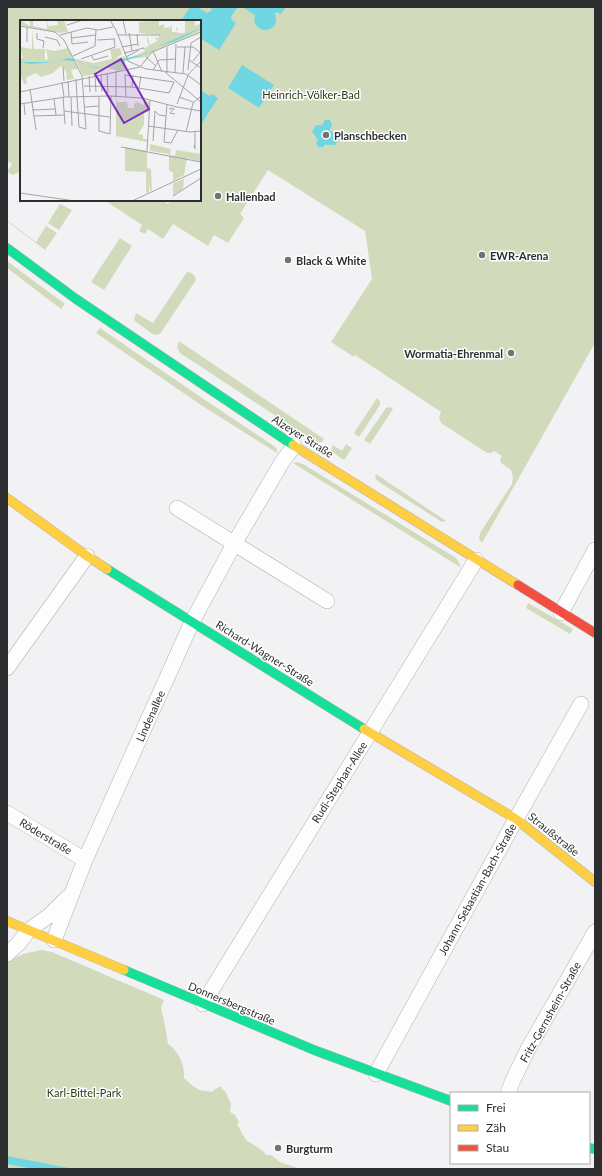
<svg xmlns="http://www.w3.org/2000/svg" width="602" height="1176" font-family="Lato,sans-serif">
  <rect width="100%" height="100%" fill="#f2f2f4"/>
  <path fill="#d1dbbb" d="M7 7H595V343L482 543 479 539 480 533 512 484 513 477 511 470 501 463 500 460 502 456 494 451 491 453H487L441 423 439 418 441 412 355 355 354 357 331 342 372 279 365 231 268 170 240 214 244 218 228 243 214 235 208 246 173 224 163 239 148 229 145 234 139 231 142 225 104 200H162L168 204 171 200H200V21H21V171L13 175 7 172 12 164 7 161Z
    M60 204 72 210 59 230 48 223Z
    M7 220 36 242 46 226 57 233 45 250 7 221Z
    M120 238 132 246 104 290 91 282Z
    M7 261 65 304 61 309 7 268Z
    M187 272C192 272 195 275 196 280L160 334 154 335 136 322 134 320 136 313 153 323Z
    M100 328 205 400 271 444 277 449V453L201 405 96 333Z
    M179 341 324 439 322 442 317 443 180 353 177 347Z
    M377 398 380 401V405L359 437 354 433Z
    M390 407 393 409 370 444 364 440 386 408Z
    M346 444 352 448 345 459H342L331 451 333 445 342 451Z
    M296 462 303 464 456 558 460 564V567L293 463Z
    M376 474 446 521 442 522 379 482 375 478Z
    M528 603 573 629 570 634 526 608Z
    M41 950 52 952 164 1000 161 1008 165 1026 168 1044C179 1051 185 1066 184 1078 188 1081 193 1087 198 1089 202 1092 207 1090 211 1092L220 1086 226 1093 231 1104 230 1112 235 1115 239 1122 237 1124 246 1140 263 1151 266 1155H271L280 1162 300 1169H7V962L23 954Z"/>
  <path fill="#70d6e2" d="M190 7H197L207 13 211 11 212 7H286L281 14 275 12C275 15 276 18 276 21 273 36 250 31 255 15L242 7 236 9 231 17 232 20 236 23 219 50 200 38V21H181Z
    M242 65 274 85 259 108 228 88Z
    M200 90 210 96 212 94 218 98 200 126Z
    M325 120H330L332 125 329 131 336 132 339 139 335 145H327L326 144 323 147H318L316 143 318 140 312 132 316 125H322Z
    M7 1156 74 1169H34L7 1164Z"/>
  <g fill="none" stroke-linecap="round" stroke-linejoin="round">
    <defs>
      <path id="street" d="M177 508 327 601
        M561 613 595 550
        M7 668 87 556
        M7 813 85 860
        M54 940 85 860 192 622 234 544 282 462 294 446
        M7 954 18 944 29 930 50 915 67 898
        M203 1004 476 560
        M376 1074 516 819 581 704
        M508 1093 513 1080 528 1049 595 932"/>
      <path id="fast" d="M7 248 76 299 293 445
        M107 569 364 729
        M124 970 314 1050 451 1101
        M589 1148 595 1149"/>
      <path id="slow" d="M293 445 518 585
        M7 498 87 556 107 569
        M364 729 516 819 595 882
        M7 921 124 970"/>
      <path id="jam" d="M518 585 595 633"/>
    </defs>
    <use href="#street" stroke="#b2b2b4" stroke-width="16"/>
    <use href="#fast" stroke="#b2b2b4" stroke-width="10"/>
    <use href="#slow" stroke="#b2b2b4" stroke-width="10"/>
    <use href="#jam" stroke="#b2b2b4" stroke-width="10"/>
    <use href="#street" stroke="#fdfdfd" stroke-width="15"/>
    <use href="#fast" stroke="#16e098" stroke-width="9"/>
    <use href="#slow" stroke="#ffcf43" stroke-width="9"/>
    <use href="#jam" stroke="#f24e42" stroke-width="9"/>
  </g>
  <g fill="#727374" stroke="#fff" stroke-width="1.5">
    <circle cx="326" cy="135" r="4"/>
    <circle cx="218" cy="196" r="4"/>
    <circle cx="482" cy="255" r="4"/>
    <circle cx="288" cy="260" r="4"/>
    <circle cx="511" cy="353" r="4"/>
    <circle cx="278" cy="1148" r="4"/>
  </g>
  <g text-anchor="middle" dominant-baseline="central" stroke-width="3" stroke-linejoin="round" paint-order="stroke">
    <g font-size="11" fill="#313b15" stroke="#fff">
      <text x="311" y="94">Heinrich-Völker-Bad</text>
      <text x="84" y="1092">Karl-Bittel-Park</text>
    </g>
    <g font-size="11" font-weight="bold" fill="#2d2e2f" stroke="#fff" text-anchor="start">
      <text x="334" y="135">Planschbecken</text>
      <text x="226" y="196">Hallenbad</text>
      <text x="490" y="255">EWR-Arena</text>
      <text x="296" y="260">Black &amp; White</text>
      <text x="503" y="353" text-anchor="end">Wormatia-Ehrenmal</text>
      <text x="286" y="1148">Burgturm</text>
    </g>
    <g font-size="11" fill="#2d2e2f" stroke="#fff">
      <text transform="translate(303 436) rotate(32)">Alzeyer Straße</text>
      <text transform="translate(265 653) rotate(32)">Richard-Wagner-Straße</text>
      <text transform="translate(150 716) rotate(-66)">Lindenallee</text>
      <text transform="translate(339 782) rotate(-58)">Rudi-Stephan-Allee</text>
      <text transform="translate(554 834) rotate(39)">Straußstraße</text>
      <text transform="translate(46 836) rotate(31)">Röderstraße</text>
      <text transform="translate(477 889) rotate(-61)">Johann-Sebastian-Bach-Straße</text>
      <text transform="translate(232 1003) rotate(23)">Donnersbergstraße</text>
      <text transform="translate(550 1012) rotate(-61)">Fritz-Gernsheim-Straße</text>
    </g>
  </g>
  <g transform="translate(20 20)">
    <rect width="181" height="181" fill="#f2f2f4"/>
    <path d="M0 0 10 6V0H20L13 1V6L27 9V0L28 6 38 5 37 0H44L48 12 40 13 0 5ZM139 0V6L144 4V8L151 7 152 4V12H156V8L158 7 156 12 159 13H165V0H175V6L181 3V11L134 31 126 37 107 39 125 31 122 27 125 28 129 26 127 21V15L130 25 137 21 135 17 139 18V15L119 13V2ZM12 8 14 29H25V40L28 39 26 29 34 31 48 28 58 49 51 50 54 59 47 60 46 51 41 46 33 53 21 57 16 53 11 55 6 58 7 64H4L0 53V39L3 38 0 27 12 29ZM100 28 102 34 95 39 105 36V49L98 51 86 47 75 52 77 54 63 56 55 39 74 43 92 39 90 29ZM96 77 97 82H107L108 88H114V84L117 82 124 85V82H128L124 80 129 81V92L124 93V105L118 114 123 115V119H127V122L96 116ZM130 124 151 129 150 135 155 136 156 130 181 134V142L167 138 164 155 153 161V152L149 151V134L130 131ZM105 127 127 131V148L131 149 132 170 130 171 129 163V172L126 173V152L105 151ZM164 159 163 169 153 175V163Z" fill="#d1dbbb"/>
    <path d="M181 8 166 16 155 21 136 27 125 34 121 36 80 48H77L65 45 57 40 53 41 42 40 35 42 10 44 0 42H34L48 38 58 40 65 45 81 48 106 38 122 35 136 27Z" fill="#70d6e2"/>
    <path fill="none" stroke="#a3a4a5" stroke-width="1" d="M90 0 96 10 108 41 126 49 166 54 181 65M103 0 106 14M47 5 63 0M0 6 35 12 44 20 62 56 66 109 59 107 57 77M7 7V22M51 12 52 24 68 22M17 13V19L24 21 23 28M109 13 112 31M117 14 118 26M40 15 67 8 78 10 93 7M98 15H140M25 17 37 20 40 26M51 18 76 15M77 20 95 19M102 27 118 24M147 27V53M157 27H173L181 33M133 31 142 52M104 33 124 28M71 35 74 40 88 36M53 36 75 26 76 10M106 37 119 30M126 37 135 45M61 39 95 27 94 19M169 40 181 48M173 41 181 31M43 47 44 61M120 47 132 32 181 12M133 50 139 40 156 39M168 50 171 23 181 17M145 52 181 82M87 53 88 73M155 53 156 24M163 53 165 27M81 54 82 72M105 54 106 77M75 55 76 72M105 55 154 62M69 56 70 72M56 59 57 77M48 61 49 77M42 62 44 77M64 66 112 67 149 73 154 62M112 67 113 55M119 68 121 56M10 69 16 110M0 72 120 47M79 76V111L90 114 91 76M43 77 45 104M51 77 52 106M96 77V51M159 77 173 82M34 79 36 95M4 83 5 95M0 84 45 77 90 76 122 78 157 87M147 84 144 122 151 123 158 110M157 84 168 55 181 41M65 87 79 86M157 87 181 91M12 90 35 89M150 90V88L154 89 150 93 155 94M44 91 90 97M135 91 139 95 146 96M13 96 45 95M128 106 170 112 181 111M166 112 173 83 181 76M133 121 135 91M174 125 175 129V112M101 127 181 142M127 131 130 80M0 173 55 181M153 176 181 158M112 181 181 149"/>
    <path fill="#7b2cbf" fill-opacity="0.15" stroke="#7b2cbf" stroke-width="2" d="M101 39 129 89 104 103 75 54Z"/>
    <rect width="181" height="181" fill="none" stroke="#2d2e2f" stroke-width="2"/>
  </g>
  <rect width="602" height="1176" fill="none" stroke="#2d2e2f" stroke-width="16"/>
  <rect x="450" y="1092" width="140" height="72" fill="#ffffff" stroke="#ababac"/>
  <rect x="458" y="1105" width="20" height="6" fill="#16e098" stroke="#ababac"/>
  <text x="486" y="1112" font-size="12" fill="#2d2e2f">Frei</text>
  <rect x="458" y="1125" width="20" height="6" fill="#ffcf43" stroke="#ababac"/>
  <text x="486" y="1132" font-size="12" fill="#2d2e2f">Zäh</text>
  <rect x="458" y="1145" width="20" height="6" fill="#f24e42" stroke="#ababac"/>
  <text x="486" y="1152" font-size="12" fill="#2d2e2f">Stau</text>
</svg>
